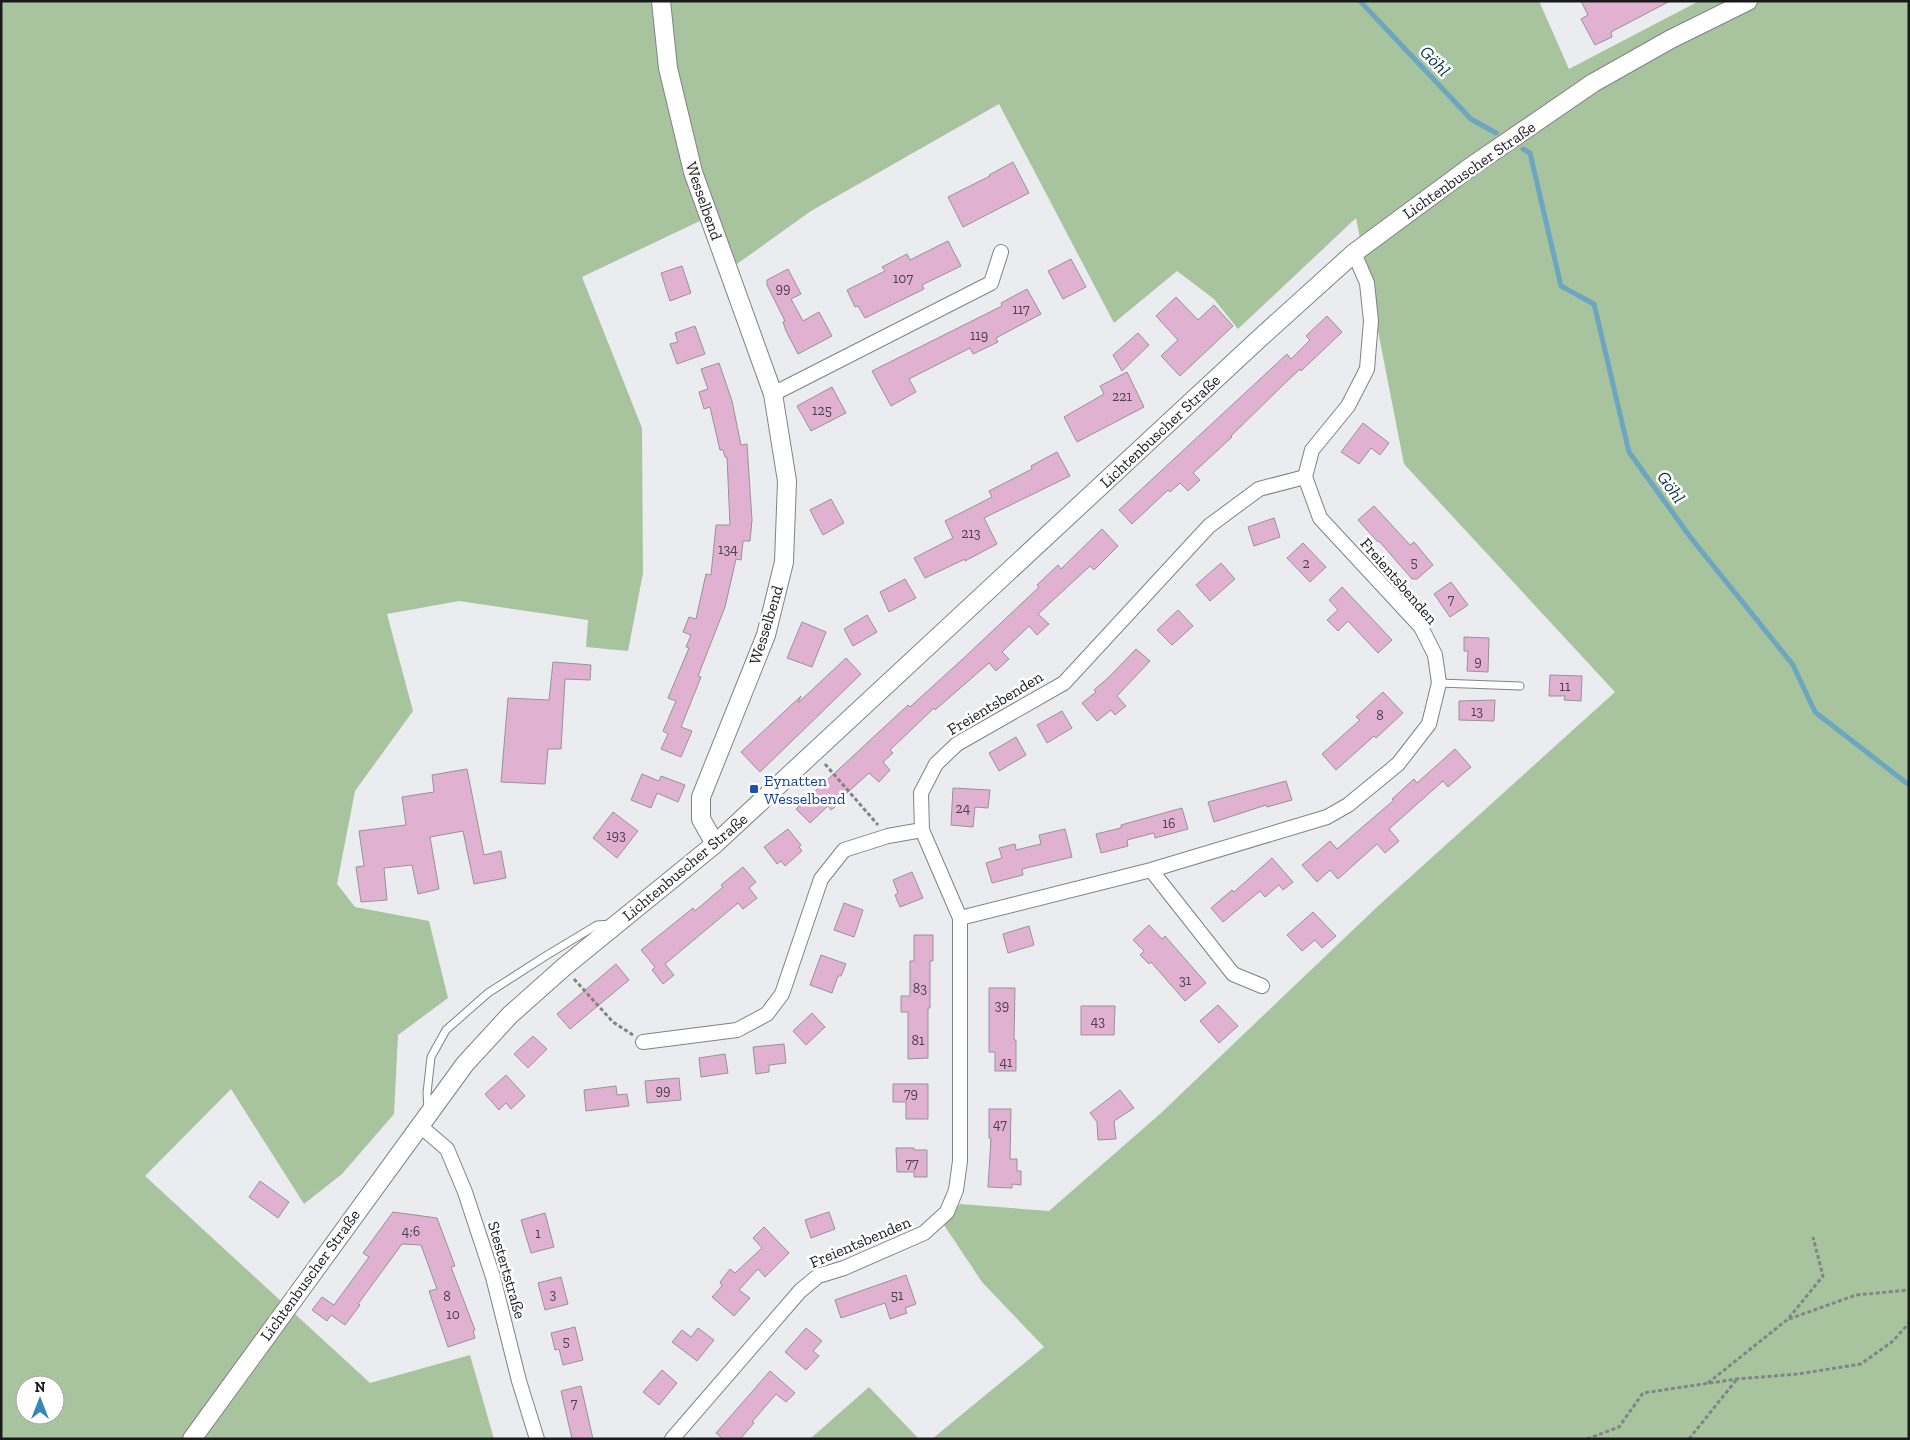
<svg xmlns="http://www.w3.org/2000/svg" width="1910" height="1440" font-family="'Zilla Slab',serif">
  <rect width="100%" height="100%" fill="#eaecf0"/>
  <path fill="#a8c49f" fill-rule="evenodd" d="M1 1H1539L1569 69 1699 1H1909V1439H932L1044 1347 982 1282 944 1225 960 1204 1049 1211 1161 1113 1377 907 1615 692 1404 464 1356 218 1238 329 1214 299 1177 271 1114 323 999 104 811 211 723 274 704 219 582 277 642 428 643 573 628 651 586 647 588 620 459 601 387 614 413 711 355 791 337 884 355 907 429 921 448 998 398 1035 394 1114 342 1174 304 1204 231 1089 145 1176 370 1383 470 1355 494 1439H1ZM25 1385H55V1415H25Z
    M869 1387 919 1439H810Z"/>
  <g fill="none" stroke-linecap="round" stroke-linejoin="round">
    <path stroke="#6ca6bf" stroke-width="5" d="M1360 1 1471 119 1496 133
      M1523 149 1530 153 1561 286 1594 304 1629 452 1691 538 1793 665 1815 712 1909 785"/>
  </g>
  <path fill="#e1b1d2" stroke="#979396" d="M1581 1H1670L1611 32 1612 37 1595 45 1581 19 1588 15Z
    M1013 162 1029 193 963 227 948 197 990 176 989 175Z
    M948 241 961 266 922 285 924 289 865 318 858 306 855 307 847 290 885 271 882 267 907 254 910 260Z
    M1071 259 1086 287 1063 299 1048 271Z
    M682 266 691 293 670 301 661 273Z
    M788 269 801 294 791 299 803 321 819 312 832 336 798 354 786 331 783 322 785 321 767 285V280Z
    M1027 289 1041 314 996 338 998 342 973 354 970 348 909 379 916 392 891 406 872 371 1002 306 1001 303Z
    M1176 297 1198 320 1214 305 1233 326 1180 376 1161 356 1178 340 1156 316Z
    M1327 316 1342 332 1301 371 1300 369 1282 386 1231 436 1232 437 1193 473 1200 480 1188 491 1180 483 1170 492 1168 490 1132 524 1119 510 1287 354 1291 359 1310 340 1306 336Z
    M695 326 705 354 677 364 670 344 678 342 675 333Z
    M1138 333 1149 345 1122 371 1113 355Z
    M719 363 732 401 741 445 747 444 752 520 750 541H743L741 560 736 559 725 607 698 676 701 677 681 727 692 731 681 757 661 749 668 734 663 731 676 701 668 698 689 648 686 647 691 635 683 632 689 617 696 619 706 574 711 575 716 525H730L727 457H725L723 450H720L710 407 704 409 699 392 708 389 701 369Z
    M1127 372 1144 407 1077 442 1064 417 1104 394 1100 386Z
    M832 387 846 413 811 431 797 406Z
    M1363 423 1389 443 1380 455 1371 448 1359 464 1341 452Z
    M1057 452 1070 476 984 518 997 544 965 561V559L925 578 914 558 953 538 945 521 992 497 989 491 1032 469 1031 466Z
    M831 499 844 523 823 535 810 510Z
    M1374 506 1410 545 1414 542 1433 565 1417 579H1412L1379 541 1378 542 1358 520Z
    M1274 518 1280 537 1254 546 1248 527Z
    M1102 529 1118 546 1094 570 1090 566 1038 614 1049 624 1037 635 1029 626 1002 652 1009 659 996 671 989 663 935 710 934 708 890 750 893 753 883 762 890 770 879 782 869 773 839 800 841 802 831 810 828 806 810 823 796 809 908 705 910 707 966 656 1039 587 1037 585 1058 565 1061 569Z
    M1303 543 1326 567 1310 582 1287 558Z
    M1221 563 1235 579 1210 601 1196 585Z
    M905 579 916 598 889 612 880 592Z
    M1451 582 1468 605 1450 617 1434 594Z
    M1342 587 1392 640 1378 653 1348 621 1338 631 1327 620 1338 610 1329 600Z
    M1178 610 1193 626 1172 645 1157 630Z
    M867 615 877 632 853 646 844 629Z
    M802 622 826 632 812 667 787 658Z
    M1464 637 1489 638 1488 672 1467 671 1468 651H1464Z
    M1136 649 1150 661 1117 696 1126 706 1115 715 1111 710 1097 721 1082 703 1096 692 1094 690 1109 677Z
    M846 658 861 674 760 772 741 752 801 696 798 703Z
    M553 662 591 665 590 680 565 679 561 749H548L545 784 501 782 508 698 549 700Z
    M1550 675 1582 676 1581 701 1564 700 1565 696H1549Z
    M1383 692 1403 713 1376 738 1374 736 1336 770 1322 754 1360 720 1356 717Z
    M1495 700 1494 721 1459 720V701Z
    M1062 711 1072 728 1047 743 1037 725Z
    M1016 737 1026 755 999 771 989 753Z
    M1455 749 1471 767 1448 787 1443 781 1389 829 1399 841 1385 853 1377 844 1338 879 1330 870 1317 882 1302 865 1330 841 1337 849 1394 800 1392 799 1414 779 1417 783Z
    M467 769 484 855 501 851 506 878 474 884 463 831 430 837 439 889 418 894 412 865 384 868 387 900 361 902 356 867 364 866 359 831 406 825 402 797 434 792 432 775Z
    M642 774 659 781 661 776 685 785 678 802 657 793 651 808 631 800Z
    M1286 781 1292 800 1267 807 1266 805 1214 822 1208 802Z
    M953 788 990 790 988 808 975 807 973 827 951 825Z
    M1182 808 1188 829 1155 838 1154 833 1127 840 1128 846 1101 853 1096 834 1121 828V825Z
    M613 812 638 831 617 858 593 838Z
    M788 829 801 845 799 847 802 851 785 866 781 861 777 864 764 847Z
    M1065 829 1072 857 1022 869 1023 875 992 883 986 863 1002 858 999 848 1015 844 1016 850 1041 844 1039 835Z
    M1272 858 1293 882 1283 890 1279 885 1265 897 1260 891 1223 922 1211 908 1232 890 1234 892Z
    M743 867 756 882 749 888 757 898 743 909 738 903 665 964 674 975 663 984 652 970 655 967 641 950 693 908 695 911 723 887 721 885Z
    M912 872 923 898 900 907 895 895 898 893 893 880Z
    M844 903 863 910 854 937 834 930Z
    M1313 912 1336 936 1322 948 1315 940 1302 951 1287 935Z
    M1149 925 1162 939 1165 936 1206 983 1185 1001 1151 962 1149 964 1140 955 1144 951 1133 940Z
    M1029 926 1034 945 1008 953 1003 934Z
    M914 935H933V961H930V1008H928V1058L908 1059V1012H901V996H910V961H914Z
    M821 955 846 964 841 976H838L832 993 810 985Z
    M616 964 629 980 570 1029 557 1014Z
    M989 988H1015L1014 1040H1016V1071H995V1052H989Z
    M1218 1005 1238 1026 1219 1043 1200 1021Z
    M1081 1006H1115L1114 1035H1081Z
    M812 1013 825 1027 806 1045 793 1031Z
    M533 1036 547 1049 528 1068 514 1054Z
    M784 1044 786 1063 769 1065V1072L756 1074 753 1047Z
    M725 1054 728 1073 701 1077 699 1058Z
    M506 1075 525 1096 511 1109 506 1103 499 1110 485 1094Z
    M679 1078 681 1100 647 1103 645 1081Z
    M893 1084H928V1119H906V1102H893Z
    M616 1086 617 1095 627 1094 629 1106 586 1111 584 1090Z
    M1120 1090 1134 1108 1114 1121 1116 1139 1098 1140 1097 1122 1090 1113Z
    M989 1109H1011L1010 1159H1017V1171H1021V1185L1012 1184V1188L988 1187 991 1138H989Z
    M896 1148H914V1150H927V1177H914V1172H897Z
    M260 1181 289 1202 278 1218 249 1197Z
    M393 1212 437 1218 455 1266 451 1267 475 1330 473 1331 475 1338 448 1347 429 1291 437 1289 421 1245 402 1244 358 1304 360 1305 345 1325 331 1315 327 1321 312 1310 322 1297 334 1305 369 1257 363 1253Z
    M829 1212 835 1229 811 1238 805 1220Z
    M545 1213 554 1247 531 1253 521 1220Z
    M764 1227 789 1253 765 1277 758 1269 739 1290 750 1298 734 1316 712 1297 722 1286 720 1282 730 1269 735 1273 762 1248 753 1238Z
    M906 1275 916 1304 905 1308 907 1313 890 1319 885 1303 841 1318 835 1300Z
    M561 1277 568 1304 545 1310 538 1283Z
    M575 1327 583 1360 563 1365 559 1349 555 1350 551 1333Z
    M698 1328 714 1340 697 1361 672 1342 682 1330 691 1337Z
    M806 1328 822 1341 813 1351 819 1356 806 1370 785 1352Z
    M662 1370 677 1383 659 1405 643 1392Z
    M770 1371 795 1393 786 1402 776 1394 752 1422 754 1423 740 1439H723L716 1433Z
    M581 1386 593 1439H572L561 1391Z"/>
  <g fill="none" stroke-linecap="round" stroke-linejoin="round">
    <defs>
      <path id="service" d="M1439 683 1520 686
        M428 1109 427 1093 431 1057 446 1030 488 993 544 957 597 925 611 924"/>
      <path id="minor" d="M773 394 991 283 1001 252
        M922 830 960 918
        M1151 870 1233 974 1262 986
        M643 1042 737 1030 767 1014 782 994 821 879 844 850 888 836 922 830 921 793 936 764 957 744 1064 683 1209 526 1259 489 1305 477 1312 450 1348 406 1367 369 1371 321 1367 283 1354 253
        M419 1125 447 1149 465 1192 493 1277 519 1381 537 1439
        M672 1439 800 1291 818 1276 844 1268 924 1233 947 1212 956 1190 960 1161V918L1151 870 1327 817 1348 805 1398 764 1429 724 1439 683 1435 655 1421 627 1320 518 1305 477"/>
      <path id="tertiary" d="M661 1 668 68 693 172 773 394 787 481 784 562 766 635 701 797V819L715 844
        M192 1439 465 1064 510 1015 564 967 715 844 1261 337 1354 253 1469 168 1593 83 1671 39 1748 1"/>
    </defs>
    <use href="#service" stroke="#818286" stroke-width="9"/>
    <use href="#minor" stroke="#818286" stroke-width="16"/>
    <use href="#tertiary" stroke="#818286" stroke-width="20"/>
    <path stroke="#838487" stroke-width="3" stroke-dasharray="4 2.5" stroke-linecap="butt" d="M825 764 878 825
      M574 979 613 1022 633 1035
      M1789 1319 1856 1295 1909 1290
      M1708 1383 1788 1319 1823 1276 1813 1237
      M1587 1439 1619 1427 1643 1393 1737 1379 1798 1374 1861 1364 1893 1341 1909 1323
      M1689 1439 1737 1379"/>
    <use href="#service" stroke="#fff" stroke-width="7"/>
    <use href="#minor" stroke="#fff" stroke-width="14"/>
    <use href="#tertiary" stroke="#fff" stroke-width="18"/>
  </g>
  <rect fill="#1a4fb4" stroke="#fff" stroke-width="2" x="749" y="784" width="10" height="10" rx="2.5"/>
  <g text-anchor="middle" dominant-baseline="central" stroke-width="5" stroke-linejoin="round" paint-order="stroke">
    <g font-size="14" fill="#4c404a">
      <text x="903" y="278">107</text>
      <text x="783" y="288">99</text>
      <text x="1021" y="309">117</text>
      <text x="979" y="335">119</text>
      <text x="1122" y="396">221</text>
      <text x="822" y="410">125</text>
      <text x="971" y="533">213</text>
      <text x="728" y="549">134</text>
      <text x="1414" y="562">5</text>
      <text x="1306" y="563">2</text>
      <text x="1451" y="599">7</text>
      <text x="1478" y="661">9</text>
      <text x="1565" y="686">11</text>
      <text x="1477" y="711">13</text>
      <text x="1380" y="715">8</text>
      <text x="963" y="808">24</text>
      <text x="1169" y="823">16</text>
      <text x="616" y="835">193</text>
      <text x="1185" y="980">31</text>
      <text x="920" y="988">83</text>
      <text x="1002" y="1005">39</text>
      <text x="1098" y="1021">43</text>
      <text x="918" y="1040">81</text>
      <text x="1006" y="1062">41</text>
      <text x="663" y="1090">99</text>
      <text x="911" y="1093">79</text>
      <text x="1000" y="1124">47</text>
      <text x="912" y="1163">77</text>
      <text x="411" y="1231">4;6</text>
      <text x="538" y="1233">1</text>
      <text x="553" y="1294">3</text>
      <text x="897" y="1295">51</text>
      <text x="447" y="1296">8</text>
      <text x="453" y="1314">10</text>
      <text x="566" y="1341">5</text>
      <text x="574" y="1403">7</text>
    </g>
    <g font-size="16" fill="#1a1a1c" stroke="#fff">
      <text transform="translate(1469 170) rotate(-35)">Lichtenbuscher Straße</text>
      <text transform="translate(704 201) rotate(71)">Wesselbend</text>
      <text transform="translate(1160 431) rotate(-43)">Lichtenbuscher Straße</text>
      <text transform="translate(1399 581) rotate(49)">Freientsbenden</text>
      <text transform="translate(766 625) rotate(-73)">Wesselbend</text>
      <text transform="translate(995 703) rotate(-31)">Freientsbenden</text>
      <text transform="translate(685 867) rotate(-40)">Lichtenbuscher Straße</text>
      <text transform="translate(860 1242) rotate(-23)">Freientsbenden</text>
      <text transform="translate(507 1270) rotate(74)">Stestertstraße</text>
      <text transform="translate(310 1275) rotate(-54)">Lichtenbuscher Straße</text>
    </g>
    <g font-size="16" fill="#164399" stroke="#fff" text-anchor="start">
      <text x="764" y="780">Eynatten<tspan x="764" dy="18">Wesselbend</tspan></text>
    </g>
    <g font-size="18" font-style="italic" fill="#003648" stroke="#fff">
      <text transform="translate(1435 61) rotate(46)">Göhl</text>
      <text transform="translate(1671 487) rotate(55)">Göhl</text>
    </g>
  </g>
  <rect width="1910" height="1440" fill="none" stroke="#1a1a1c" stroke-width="5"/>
  <g transform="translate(40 1400)"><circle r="24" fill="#ffffff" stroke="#a3a3a4"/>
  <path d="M0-4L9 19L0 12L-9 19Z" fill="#3786b8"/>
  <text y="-8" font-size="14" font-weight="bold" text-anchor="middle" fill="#1a1a1c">N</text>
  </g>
</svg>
